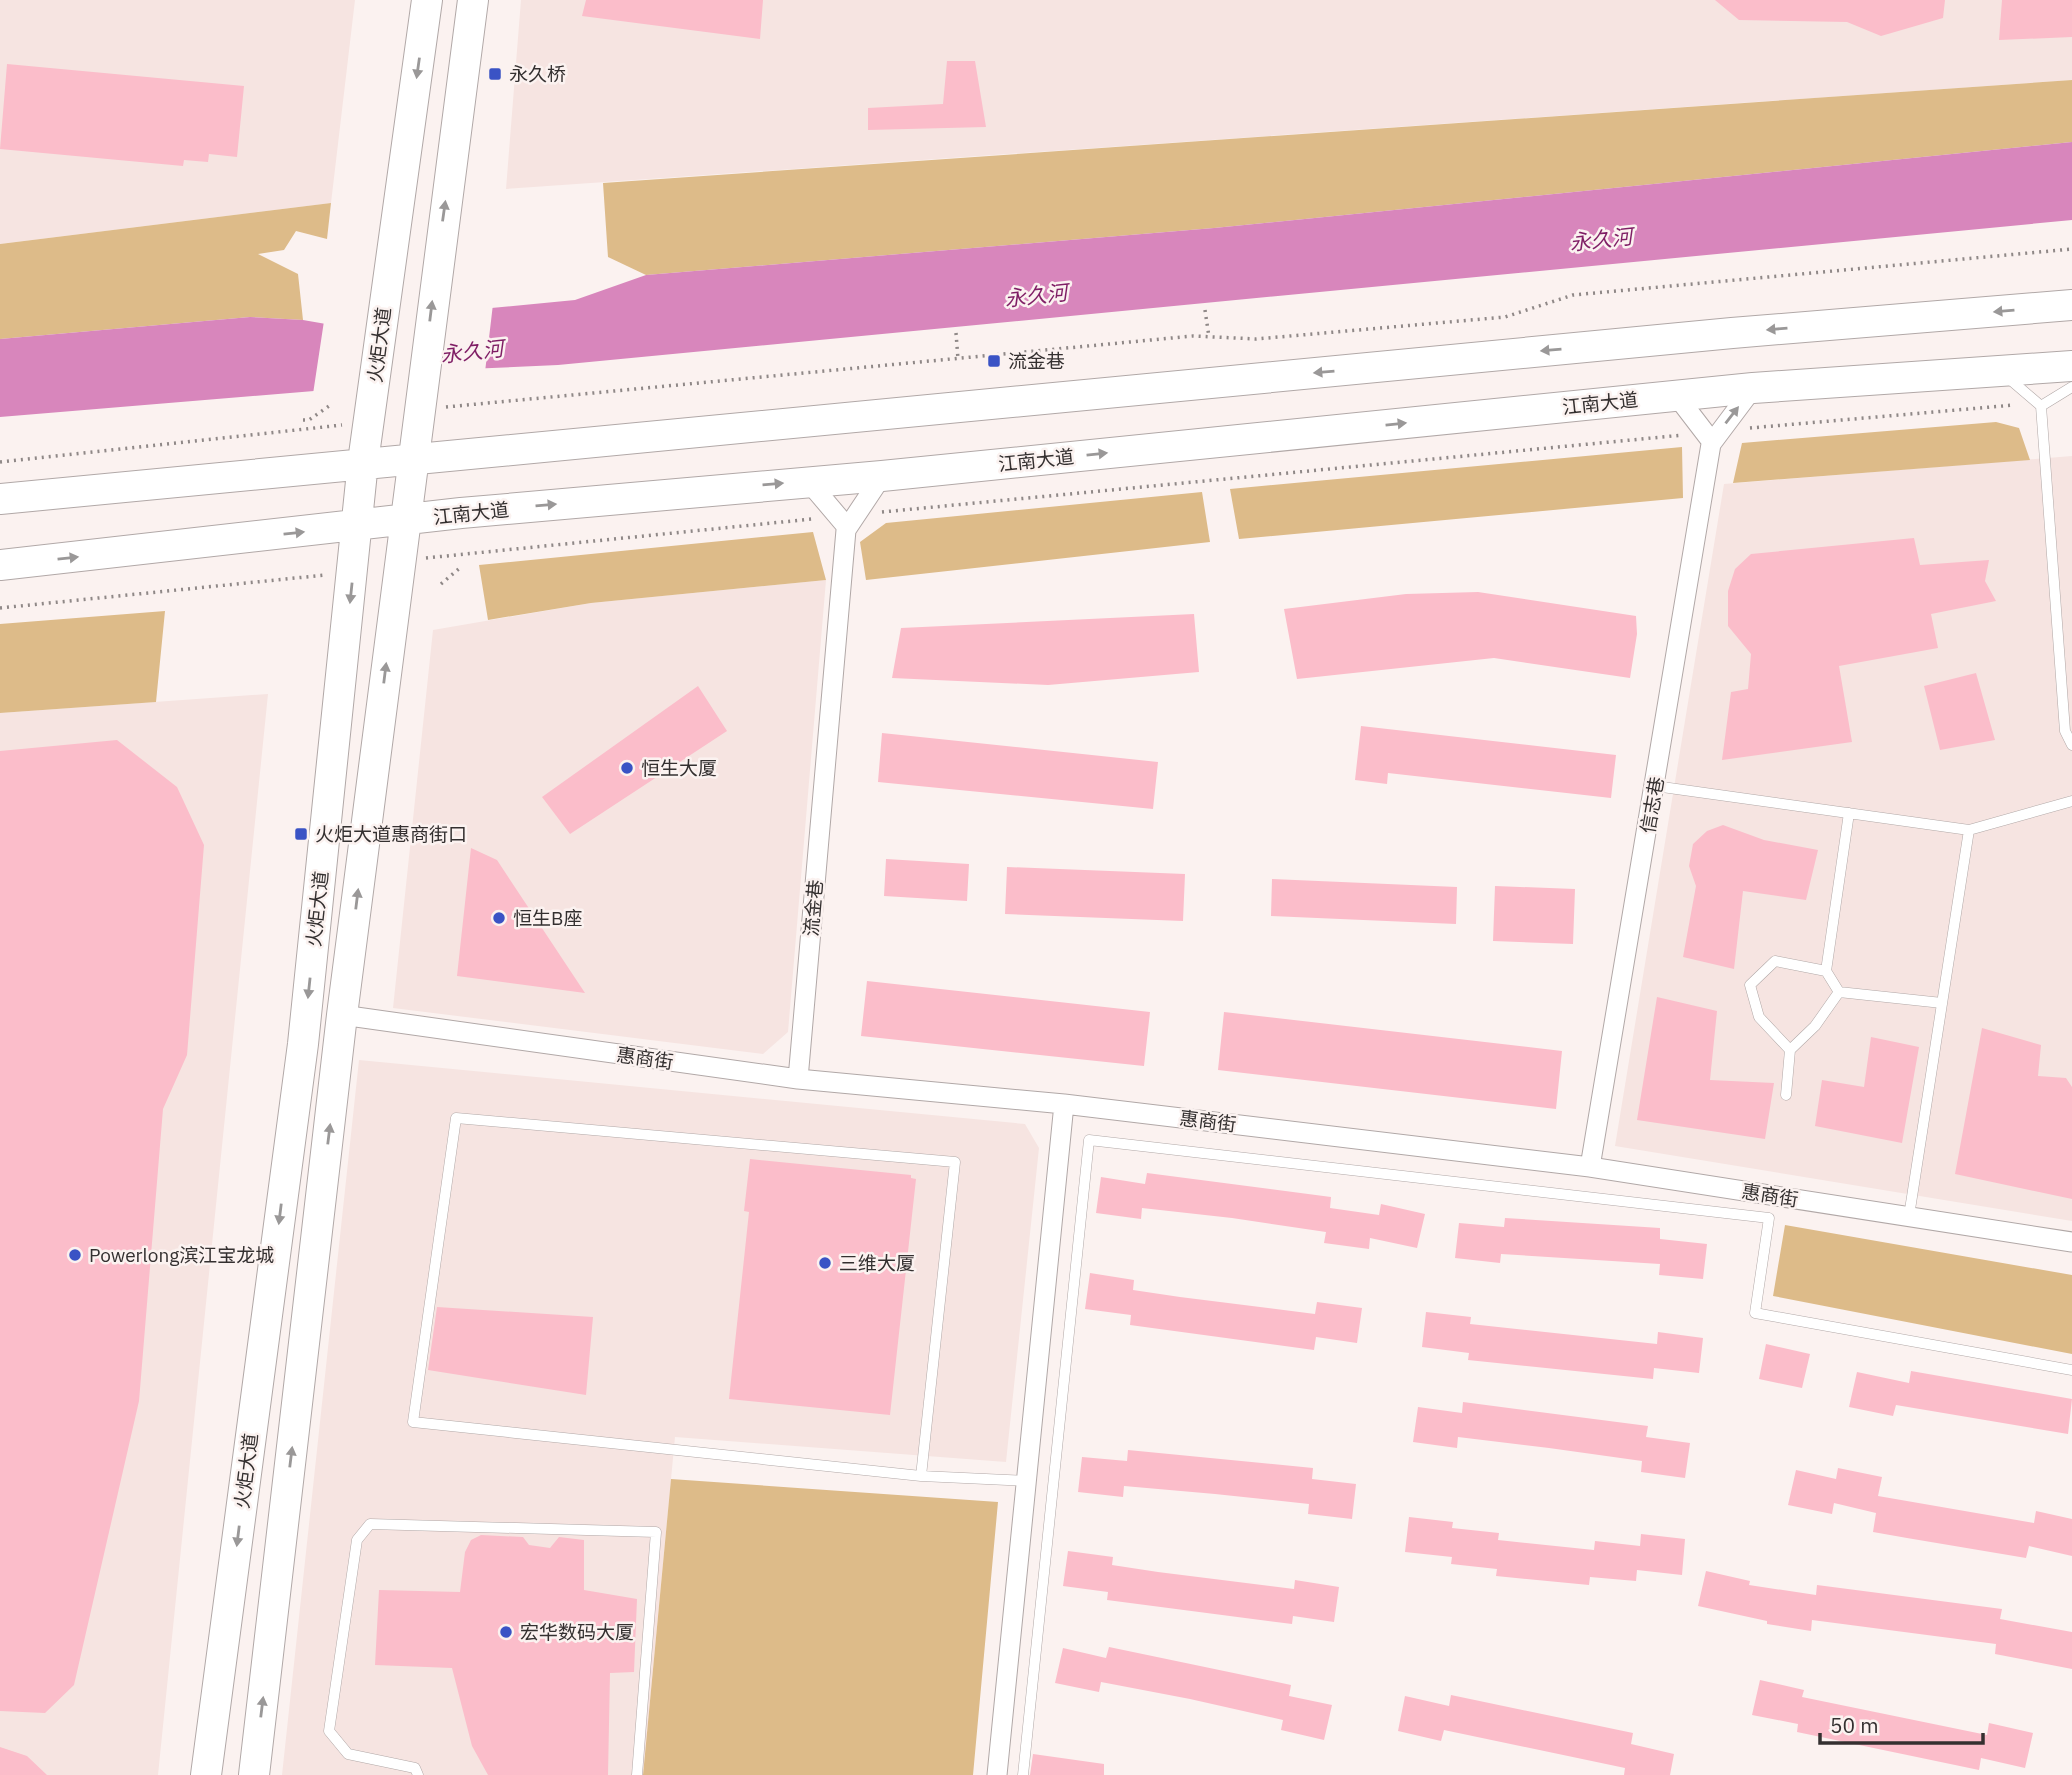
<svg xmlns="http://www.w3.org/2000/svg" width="2072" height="1775" font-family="'IBM Plex Sans','Noto Sans SC',sans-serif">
  <rect width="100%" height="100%" fill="#fbf2f0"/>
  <path fill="#f6e4e1" d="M0 0H355L331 203 0 244Z
    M521 0H2072V80L506 189Z
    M2072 456V1221L1615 1146 1724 484Z
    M826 580 788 1032 763 1054 393 1008 433 630 591 603Z
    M268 694 158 1775H0V713Z
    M359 1060 1025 1124 1039 1148 1006 1462 675 1437 643 1775H282Z"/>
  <path fill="#ddbb89" d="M2072 80V142L1214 228 646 275 608 257 603 183Z
    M331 203 327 239 296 231 284 250 258 254 298 274 303 320 250 317 0 339V244Z
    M1996 422 2019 428 2030 460 1733 483 1742 443Z
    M1682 447 1683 498 1239 539 1230 489Z
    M1202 492 1210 542 866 580 860 542 886 523Z
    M813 532 826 580 591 603 488 620 479 565Z
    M165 611 156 702 0 713V624Z
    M1785 1225 2072 1275V1354L1773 1296Z
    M671 1479 998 1502 973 1775H643Z"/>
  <path fill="#d886bc" d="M2072 142V220L558 365 468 369 338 389 0 417V339L250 317 303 320 349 328 470 310 575 300 646 275 1214 228Z"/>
  <path fill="#fbf2f0" d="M493 304 485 372 313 394 324 321 349 324Z"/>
  <path fill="#fbbdca" d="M586 0H763L760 39 582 16Z
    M1715 0H1945L1943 18 1881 36 1847 22 1739 20Z
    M2002 0H2072V37L1999 40Z
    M947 61H975L986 127 868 130V108L943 104Z
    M7 64 244 86 237 157 209 154 208 162 184 160 183 166 0 149Z
    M1914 538 1920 565 1989 560 1985 581 1996 601 1931 614 1938 648 1839 666 1852 742 1722 760 1731 692 1748 689 1751 654 1728 626V591L1735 569 1751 554Z
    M1478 592 1636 616 1637 634 1630 678 1494 658 1297 679 1284 609 1406 594Z
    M1194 614 1199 672 1048 685 892 678 901 628Z
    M1976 673 1995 740 1940 750 1924 686Z
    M698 686 727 731 570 834 542 797Z
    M1361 726 1616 755 1611 798 1388 773 1387 784 1355 780Z
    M882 733 1158 762 1153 809 878 782Z
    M117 740 177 787 204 845 187 1055 163 1109 139 1401 74 1685 45 1713 0 1711V751Z
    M1723 825 1764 840 1818 850 1806 900 1743 891 1734 969 1683 957 1696 886 1689 866 1693 844 1707 831Z
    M471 848 497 860 585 993 457 976Z
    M886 859 969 864 967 901 884 896Z
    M1007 867 1185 874 1183 921 1005 914Z
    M1272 879 1457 887 1456 924 1271 916Z
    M1495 886 1575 889 1573 944 1493 941Z
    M867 981 1150 1012 1144 1066 861 1036Z
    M1657 997 1717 1011 1710 1080 1774 1083 1765 1139 1637 1120Z
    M1224 1012 1562 1051 1556 1109 1218 1070Z
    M1982 1028 2041 1045 2038 1076 2066 1078 2072 1087V1199L1955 1174Z
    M1871 1037 1919 1047 1902 1143 1815 1126 1822 1080 1864 1087Z
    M750 1159 911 1175V1178L916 1179 890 1415 729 1399 749 1212 744 1211Z
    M1147 1173 1331 1197 1330 1208 1379 1215 1381 1204 1425 1214 1417 1248 1370 1238 1369 1249 1324 1243 1326 1232 1232 1218 1142 1208 1141 1219 1096 1213 1101 1177 1145 1184Z
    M1505 1218 1660 1228V1239L1707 1244 1703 1279 1659 1275 1660 1264 1501 1254 1500 1263 1455 1258 1459 1223 1504 1227Z
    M1090 1273 1134 1280 1133 1290 1180 1297 1315 1314 1317 1302 1362 1308 1357 1343 1316 1337 1314 1350 1130 1325 1131 1315 1085 1309Z
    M437 1307 593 1317 586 1395 428 1370Z
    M1426 1312 1471 1317 1470 1324 1657 1344 1658 1332 1703 1338 1699 1373 1654 1368 1653 1379 1468 1360 1469 1353 1422 1347Z
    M1766 1344 1810 1354 1802 1388 1759 1379Z
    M1911 1371 2072 1399 2068 1434 1896 1405 1893 1416 1849 1407 1857 1372 1909 1383Z
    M1463 1402 1648 1426 1646 1437 1690 1443 1685 1478 1641 1472 1642 1461 1549 1448 1458 1437 1457 1448 1413 1442 1418 1407 1462 1413Z
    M1128 1450 1313 1468 1312 1479 1356 1484 1352 1519 1308 1514 1309 1504 1215 1494 1124 1486 1123 1497 1078 1492 1082 1457 1127 1461Z
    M1838 1468 1882 1477 1878 1496 2034 1523 2036 1511 2072 1519V1556L2029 1546 2026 1558 1907 1538 1873 1532 1876 1513 1834 1503 1832 1514 1788 1505 1796 1470 1836 1479Z
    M1409 1517 1453 1522 1452 1528 1499 1533 1498 1540 1594 1550 1595 1541 1640 1546 1641 1534 1685 1539 1682 1575 1637 1570 1636 1581 1590 1577 1589 1585 1496 1576 1497 1569 1451 1564 1452 1557 1405 1552Z
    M481 1535 523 1537 529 1545 550 1548 559 1537 584 1540V1590L637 1599 634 1672 610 1673 608 1775H488L472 1746 452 1668 375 1665 379 1590 460 1592 465 1552 471 1540Z
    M1068 1551 1113 1557 1112 1565 1158 1572 1294 1589 1295 1580 1339 1587 1334 1622 1293 1616 1292 1624 1107 1600 1108 1592 1063 1586Z
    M1706 1571 1750 1581 1749 1585 1816 1595 1817 1585 2002 1609 2000 1619 2072 1632V1669L1995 1654 1996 1644 1812 1620 1811 1631 1767 1624V1621L1698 1606Z
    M1109 1647 1291 1685 1289 1696 1332 1705 1324 1740 1281 1730 1283 1720 1190 1699 1101 1682 1099 1692 1055 1683 1063 1648 1106 1658Z
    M1760 1680 1804 1690 1802 1697 1987 1735 1989 1723 2033 1733 2025 1768 1981 1758 1979 1770 1797 1732 1798 1724 1752 1715Z
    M1451 1695 1633 1733 1631 1744 1674 1754 1670 1775H1624L1625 1768 1444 1730 1441 1741 1398 1731 1405 1696 1449 1706Z
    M0 1747 27 1756 47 1775H0Z
    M1033 1754 1104 1764V1775H1030Z"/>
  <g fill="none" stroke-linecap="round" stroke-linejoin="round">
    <defs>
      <path id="lane" d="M2006 376 2041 406 2065 731 2072 745
        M2041 406 2072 387
        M1655 786 1969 830 2072 801
        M1826 971 1849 813
        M1839 992 1826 971 1775 961 1750 985 1759 1017 1790 1050 1815 1026 1839 992 1942 1003
        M1786 1095 1790 1050
        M1909 1216 1969 830
        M921 1476 413 1422 456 1118 955 1162 921 1476 1027 1481
        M418 1775 415 1768 348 1754 329 1731 357 1540 370 1524 656 1532 637 1775
        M1023 1775 1089 1140 1769 1218 1755 1313 2072 1370"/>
      <path id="street" d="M1676 395 1712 442
        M808 481 847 527
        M342 1015 798 1079 1064 1104 1590 1167 2072 1242
        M798 1079 846 530 882 476
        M1590 1167 1711 444 1753 388
        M997 1775 1064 1104"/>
      <path id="primary" d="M0 499 1732 333 2072 305
        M0 565 461 513 882 476 1753 388 2072 366
        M206 1775 303 1044 363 462 427 0
        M254 1775 342 1015 473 0"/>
    </defs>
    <use href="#lane" stroke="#b1a8a7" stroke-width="11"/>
    <use href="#street" stroke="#b1a8a7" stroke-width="21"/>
    <use href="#primary" stroke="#b1a8a7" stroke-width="32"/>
    <path stroke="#8f8887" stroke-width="3.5" stroke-dasharray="2 5" stroke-linecap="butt" d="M1205 310 1209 337
      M956 333 958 359
      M446 407 1193 336 1256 339 1505 317 1573 295 2072 249
      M303 420H309L332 404
      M1750 428 2014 405
      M0 462 342 425
      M882 512 1683 435
      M426 558 812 519
      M441 584 461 567
      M0 608 325 575"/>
    <use href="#lane" stroke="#fff" stroke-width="10"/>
    <use href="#street" stroke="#fff" stroke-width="19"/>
    <use href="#primary" stroke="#fff" stroke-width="30"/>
  </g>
  <defs><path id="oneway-solid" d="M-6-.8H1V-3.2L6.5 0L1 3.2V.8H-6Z" transform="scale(1.75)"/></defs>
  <g fill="#9a9898">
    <use href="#oneway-solid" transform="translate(418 68) rotate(98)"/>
    <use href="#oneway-solid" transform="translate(444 211) rotate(-82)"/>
    <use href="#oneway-solid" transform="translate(431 311) rotate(-83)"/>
    <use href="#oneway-solid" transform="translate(2004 311) rotate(175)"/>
    <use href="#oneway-solid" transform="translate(1777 329) rotate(175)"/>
    <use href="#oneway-solid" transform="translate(1551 350) rotate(175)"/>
    <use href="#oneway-solid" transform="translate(1324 372) rotate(175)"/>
    <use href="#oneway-solid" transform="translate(1732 415) rotate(-52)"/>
    <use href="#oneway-solid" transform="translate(1396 424) rotate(-6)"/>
    <use href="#oneway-solid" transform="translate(1097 454) rotate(-6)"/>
    <use href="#oneway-solid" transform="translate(773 484) rotate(-5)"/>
    <use href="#oneway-solid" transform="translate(546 505) rotate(-5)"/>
    <use href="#oneway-solid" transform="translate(294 533) rotate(-6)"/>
    <use href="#oneway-solid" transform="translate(68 558) rotate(-6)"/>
    <use href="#oneway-solid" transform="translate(351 593) rotate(96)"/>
    <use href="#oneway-solid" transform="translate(385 673) rotate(-83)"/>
    <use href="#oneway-solid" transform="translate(357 899) rotate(-83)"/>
    <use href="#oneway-solid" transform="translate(309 988) rotate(96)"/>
    <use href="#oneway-solid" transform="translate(329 1134) rotate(-83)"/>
    <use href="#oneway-solid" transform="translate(280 1214) rotate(97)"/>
    <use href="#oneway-solid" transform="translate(291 1457) rotate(-83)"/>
    <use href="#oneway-solid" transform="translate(238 1536) rotate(97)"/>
    <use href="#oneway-solid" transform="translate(262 1707) rotate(-83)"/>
  </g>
  <g fill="#3a53c5" stroke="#fbf2f0" stroke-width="2.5">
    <rect x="488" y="67" width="14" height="14" rx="3.5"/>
    <rect x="987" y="354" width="14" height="14" rx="3.5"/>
    <circle cx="627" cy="768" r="7"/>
    <rect x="294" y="827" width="14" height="14" rx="3.5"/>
    <circle cx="499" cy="918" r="7"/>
    <circle cx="75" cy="1255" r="7"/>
    <circle cx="825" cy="1263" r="7"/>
    <circle cx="506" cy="1632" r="7"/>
  </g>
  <g text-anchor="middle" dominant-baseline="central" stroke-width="5" stroke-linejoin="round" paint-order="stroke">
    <g font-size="19" fill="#343030" stroke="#fbf2f0" text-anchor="start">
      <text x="509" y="74">永久桥</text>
      <text x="1008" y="361">流金巷</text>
      <text x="641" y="768">恒生大厦</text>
      <text x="315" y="834">火炬大道惠商街口</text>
      <text x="513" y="918">恒生B座</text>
      <text x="89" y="1255">Powerlong滨江宝龙城</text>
      <text x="839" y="1263">三维大厦</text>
      <text x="520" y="1632">宏华数码大厦</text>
    </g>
    <g font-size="19" fill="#343030" stroke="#fbf2f0">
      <text transform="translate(379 345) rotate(-83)">火炬大道</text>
      <text transform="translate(1600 403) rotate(-6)">江南大道</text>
      <text transform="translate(1036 460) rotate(-6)">江南大道</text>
      <text transform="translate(471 513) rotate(-6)">江南大道</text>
      <text transform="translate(1652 805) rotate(-80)">信志巷</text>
      <text transform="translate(813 908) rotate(-85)">流金巷</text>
      <text transform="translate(317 909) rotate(-84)">火炬大道</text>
      <text transform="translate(645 1058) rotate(8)">惠商街</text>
      <text transform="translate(1208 1121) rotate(7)">惠商街</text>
      <text transform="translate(1770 1195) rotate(9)">惠商街</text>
      <text transform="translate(246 1471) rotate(-83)">火炬大道</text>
    </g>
    <g font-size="21" font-style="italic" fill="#7f1e65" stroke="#fbf2f0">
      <text transform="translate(1601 239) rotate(-6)">永久河</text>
      <text transform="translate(1036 295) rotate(-6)">永久河</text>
      <text transform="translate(472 351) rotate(-6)">永久河</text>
    </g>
  </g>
  <path d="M1820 1733v10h163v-10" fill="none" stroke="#343030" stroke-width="3.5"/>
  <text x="1830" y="1733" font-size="21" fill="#343030" stroke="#fbf2f0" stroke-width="5" paint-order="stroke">50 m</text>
</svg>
